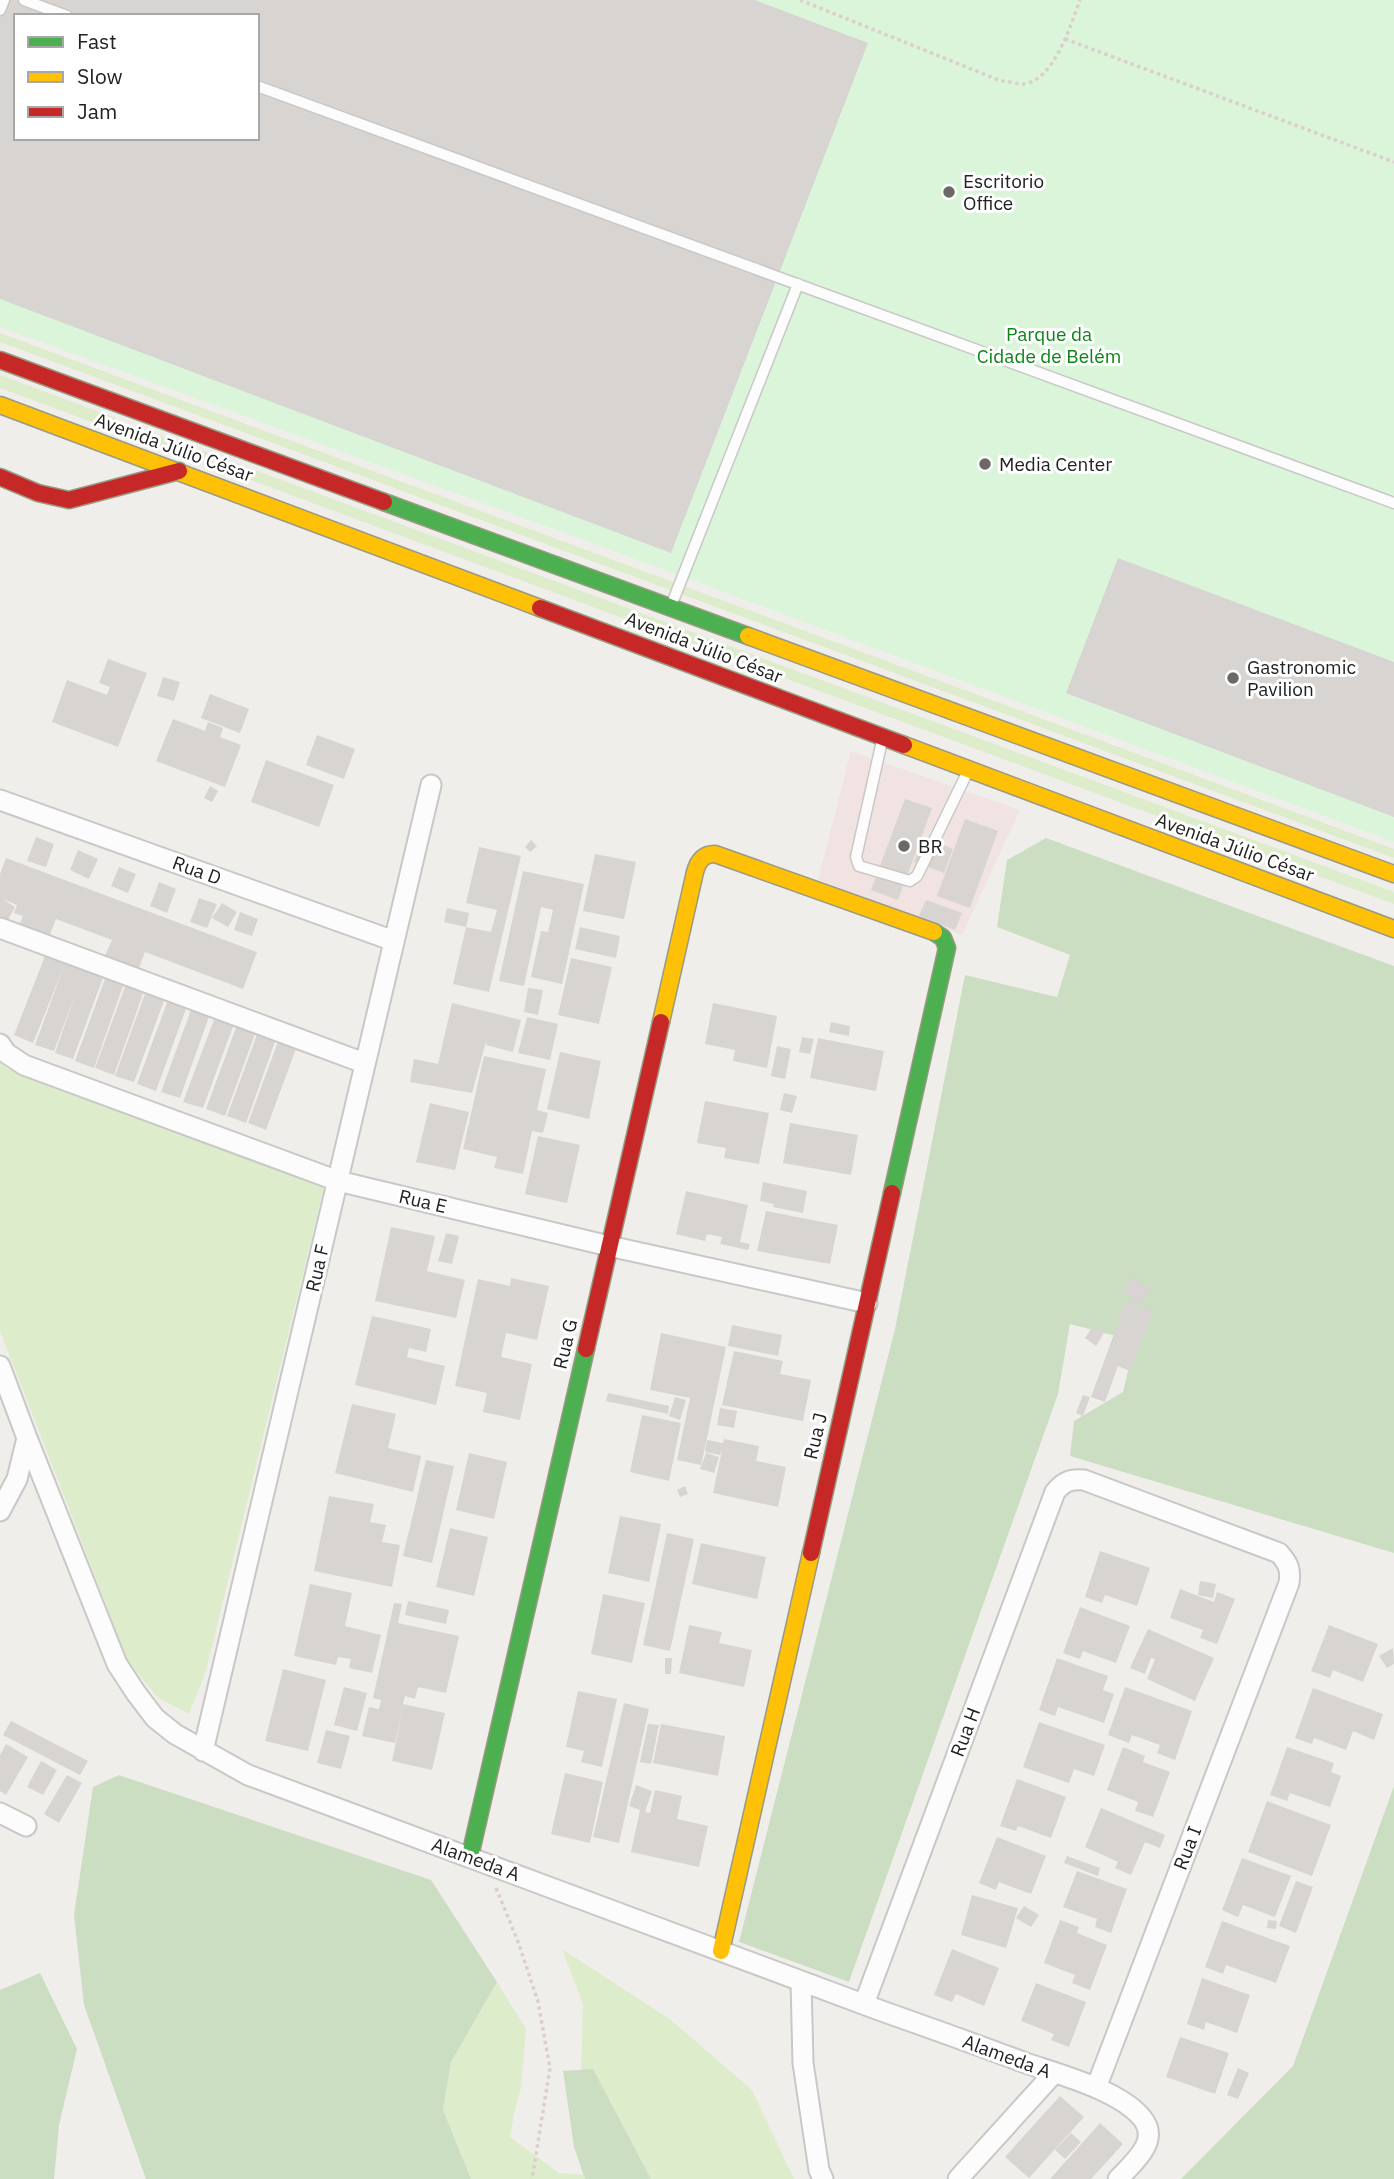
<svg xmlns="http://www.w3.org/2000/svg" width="1394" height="2179" font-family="'IBM Plex Sans',sans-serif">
  <rect width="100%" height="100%" fill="#f0eeeb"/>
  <path fill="#f1e3e1" d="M851 751 1020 810 962 935 818 880Z"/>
  <path fill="#ddeccb" d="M0 333 1394 849V858L0 342Z
    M0 375 116 418 117 425 113 430 0 388Z
    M152 432 1394 892V904L148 442V436Z
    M0 1062 6 1068 324 1187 206 1671 189 1714 158 1698 128 1661 0 1331Z
    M562 1949 671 2020 752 2090 794 2179H651L593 2070H581L583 2004Z
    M497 1982 526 2029 521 2088 514 2113 510 2137 559 2173 584 2175 585 2179H471L443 2110 451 2062Z"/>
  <path fill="#cbdec1" d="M1046 838 1394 966V1553L1070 1456 1074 1421 1123 1392 1135 1341 1070 1324 1058 1394 849 1982 739 1942 895 1329 965 975 1057 997 1070 955 997 927 1007 860Z
    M119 1775 431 1880 497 1982 451 2062 443 2110 471 2179H146L84 2005 74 1915 93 1787Z
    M1394 1786V2179H1181L1293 2066Z
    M40 1973 77 2049 59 2125 54 2179H0V1990Z
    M592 2069H593L651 2179H585L574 2147 563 2071Z"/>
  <path fill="#daf5da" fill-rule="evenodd" d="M0 0H1394V842L584 540 0 327ZM16 16H257V138H16Z"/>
  <path fill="#d7d4d2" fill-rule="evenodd" d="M0 0H755L868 43 671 553 0 299ZM16 16H257V138H16Z
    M1118 558 1394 662V817L1066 693Z
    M108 659 147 673 118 747 52 722 67 680 107 695 110 687 99 683Z
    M163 677 180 682 174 701 157 696Z
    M210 694 249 709 240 733 201 718Z
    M173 719 205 731 208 722 223 728 220 737 241 745 225 787 156 761Z
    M317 735 355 749 344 779 306 765Z
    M266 760 334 785 319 827 251 802Z
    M210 786 218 791 212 802 204 798Z
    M905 799 932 808 898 900 871 890Z
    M965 819 998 831 970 908 937 896Z
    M36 837 54 844 46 867 27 861Z
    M923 837 953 849 944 873 914 862Z
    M531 840 537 846 530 852 525 847Z
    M479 847 521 856 489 992 453 984 466 927 491 932 497 910 466 903Z
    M78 850 98 859 89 879 70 870Z
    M595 854 636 862 624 919 583 911Z
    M6 858 257 952 243 989 145 952 138 971 104 958 112 940 56 919 49 937 19 926 23 916 14 913 17 905 2 899 15 907 8 920 0 916V874Z
    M119 867 136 874 128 893 111 886Z
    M523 871 584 884 562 984 531 977 541 931 548 932 553 910 541 907 524 986 499 981Z
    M159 882 176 889 167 913 150 906Z
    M199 898 217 904 207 928 190 922Z
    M926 900 962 913 955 930 919 916Z
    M222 903 237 912 228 927 212 918Z
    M447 908 469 913 466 927 444 922Z
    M240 912 258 919 252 936 234 930Z
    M580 927 620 936 616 958 575 949Z
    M47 951 104 975 73 1059 55 1053 76 992 54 1051 35 1045 64 966 33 1043 14 1035Z
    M571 958 612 967 599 1024 558 1015Z
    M106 976 124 983 94 1068 75 1061Z
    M126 984 144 991 114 1075 95 1068Z
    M528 988 543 990 538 1015 524 1012Z
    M146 991 165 998 134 1082 115 1076Z
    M168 1000 187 1006 156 1091 137 1084Z
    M452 1003 521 1020 513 1052 486 1045 487 1038 472 1093 410 1082 414 1059 438 1064Z
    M713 1003 777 1016 767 1068 733 1061 735 1050 705 1044Z
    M192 1007 210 1014 180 1098 161 1092Z
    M215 1017 234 1024 203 1108 183 1102Z
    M527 1017 558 1024 550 1060 518 1053Z
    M831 1022 850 1026 849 1036 829 1032Z
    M237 1025 256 1031 225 1116 206 1109Z
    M258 1032 276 1039 246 1123 227 1116Z
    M802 1037 814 1039 810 1054 799 1052Z
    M818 1038 884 1051 876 1091 810 1078Z
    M279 1039 297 1046 266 1130 248 1123Z
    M777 1046 791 1049 785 1079 771 1076Z
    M560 1052 601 1061 589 1119 547 1109Z
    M484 1056 546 1069 537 1110 548 1113 543 1133 532 1131 523 1174 494 1168 497 1157 463 1149Z
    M784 1093 797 1096 792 1113 780 1110Z
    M705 1101 769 1113 759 1164 724 1158 726 1148 697 1143Z
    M430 1103 469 1112 455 1170 416 1162Z
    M790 1123 858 1135 851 1175 783 1163Z
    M538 1136 580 1145 567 1203 525 1194Z
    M763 1182 807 1191 803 1213 773 1207 774 1204 760 1201Z
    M686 1191 748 1205 740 1242 750 1244 748 1250 720 1244 722 1237 707 1234 705 1241 676 1234Z
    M766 1211 838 1225 830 1264 757 1251Z
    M391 1227 435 1236 427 1271 465 1280 456 1318 375 1301Z
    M446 1233 459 1236 452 1264 438 1261Z
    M1133 1276 1151 1290 1140 1305 1122 1291Z
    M511 1278 549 1286 537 1340 506 1333 501 1357 532 1364 520 1420 483 1412 487 1393 455 1386 478 1279 510 1286Z
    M1126 1301 1153 1311 1130 1371 1118 1366 1105 1402 1091 1397Z
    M372 1316 431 1329 426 1352 409 1348 407 1357 445 1366 436 1405 355 1385Z
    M732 1325 782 1335 778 1356 728 1346Z
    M1093 1326 1104 1333 1096 1346 1085 1338Z
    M661 1333 726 1347 704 1452 700 1451 704 1452 701 1465 677 1460 690 1398 650 1390Z
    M734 1351 783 1361 780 1374 811 1380 803 1421 722 1405Z
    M608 1393 669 1406 668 1414 606 1401Z
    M1083 1395 1090 1397 1083 1416 1076 1413Z
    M675 1397 686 1400 680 1420 669 1416Z
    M352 1404 396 1414 388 1448 421 1456 413 1492 335 1473Z
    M720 1408 737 1411 734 1428 717 1425Z
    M642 1415 681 1423 669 1481 630 1472Z
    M724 1439 759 1446 756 1461 786 1467 778 1507 713 1493 722 1450 720 1455 705 1452 707 1440 723 1443Z
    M469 1453 507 1462 494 1519 456 1510Z
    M706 1453 719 1457 714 1473 700 1469Z
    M426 1460 454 1466 432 1563 403 1556Z
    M685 1486 688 1494 680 1497 677 1490Z
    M329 1496 374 1504 370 1522 386 1525 382 1542 400 1545 392 1587 314 1571Z
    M620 1516 661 1524 649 1582 608 1573Z
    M450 1528 488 1537 474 1596 436 1587Z
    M667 1533 694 1539 670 1651 643 1645Z
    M701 1543 766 1557 757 1599 692 1584Z
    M1100 1551 1150 1568 1137 1606 1105 1595 1102 1603 1085 1597Z
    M1200 1581 1216 1584 1213 1598 1198 1595Z
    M310 1584 352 1593 345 1626 381 1635 372 1673 349 1668 351 1659 338 1657 336 1665 294 1656Z
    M1180 1589 1214 1602 1217 1592 1235 1599 1217 1644 1200 1638 1203 1630 1170 1618Z
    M603 1594 645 1603 632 1663 591 1654Z
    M408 1601 449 1610 446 1624 405 1615Z
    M394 1603 402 1604 398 1623 459 1636 446 1693 418 1687 415 1699 405 1696 403 1704 445 1713 432 1770 392 1761 403 1708 395 1743 362 1736 369 1707 379 1709 381 1700 373 1698Z
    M1080 1607 1130 1626 1116 1663 1083 1651 1080 1659 1063 1653Z
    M689 1625 722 1632 719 1643 752 1650 744 1687 679 1673Z
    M1329 1625 1378 1644 1363 1682 1333 1670 1330 1678 1311 1671Z
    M1148 1629 1214 1658 1195 1701 1147 1679 1155 1659 1151 1658 1145 1674 1130 1668Z
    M1393 1648 1394 1664 1387 1668 1379 1656Z
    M665 1658H672L671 1674H665Z
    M1057 1658 1108 1676 1103 1690 1114 1694 1104 1723 1058 1707 1055 1716 1039 1710Z
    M283 1669 326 1680 308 1751 265 1741Z
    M344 1687 367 1693 357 1731 334 1725Z
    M1125 1687 1192 1711 1175 1760 1157 1753 1160 1745 1132 1735 1129 1743 1108 1735Z
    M1313 1688 1383 1714 1374 1740 1353 1731 1346 1750 1314 1738 1312 1744 1295 1738Z
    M578 1691 617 1699 602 1767 581 1762 584 1751 566 1747Z
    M624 1703 649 1709 619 1843 593 1837Z
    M11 1721 88 1761 80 1775 3 1735Z
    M1039 1722 1105 1745 1094 1776 1074 1769 1069 1783 1023 1767Z
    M648 1724 659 1725 651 1764 640 1762Z
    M661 1724 725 1736 718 1776 653 1763Z
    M326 1730 350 1736 341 1769 317 1763Z
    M6 1744 28 1757 6 1795 0 1791V1755Z
    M1123 1747 1145 1756 1143 1762 1170 1772 1153 1817 1135 1811 1138 1802 1107 1790Z
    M1287 1747 1334 1763 1331 1772 1341 1776 1330 1807 1290 1793 1287 1801 1270 1795Z
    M41 1761 57 1770 43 1795 27 1787Z
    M565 1773 603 1782 590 1843 551 1834Z
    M67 1775 82 1783 59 1823 44 1814Z
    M1017 1779 1066 1797 1051 1838 1018 1826 1016 1831 1000 1826Z
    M636 1785 652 1791 645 1812 650 1813 655 1790 682 1796 677 1819 708 1826 699 1867 631 1852 640 1810 629 1806Z
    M1267 1801 1331 1825 1312 1876 1248 1852Z
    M1101 1808 1165 1835 1160 1848 1145 1842 1131 1875 1115 1868 1118 1862 1085 1847Z
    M997 1837 1046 1856 1031 1894 999 1882 996 1890 979 1883Z
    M1067 1856 1100 1868 1098 1876 1064 1863Z
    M1242 1858 1291 1876 1275 1917 1243 1905 1238 1917 1222 1910Z
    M1077 1871 1127 1889 1111 1933 1095 1927 1097 1919 1063 1907Z
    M1296 1881 1313 1887 1296 1933 1279 1926Z
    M972 1895 1018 1908 1006 1948 961 1935Z
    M1024 1906 1039 1915 1031 1927 1016 1918Z
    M1060 1920 1079 1927 1077 1933 1107 1945 1090 1990 1072 1983 1075 1975 1044 1963Z
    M1268 1920 1277 1921 1276 1929 1267 1928Z
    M1222 1921 1290 1946 1276 1983 1226 1965 1223 1974 1205 1967Z
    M952 1949 999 1968 984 2006 956 1994 952 2002 934 1995Z
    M1202 1978 1250 1995 1237 2033 1206 2022 1204 2030 1187 2024Z
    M1036 1983 1086 2002 1069 2047 1051 2040 1054 2034 1021 2021Z
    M1180 2037 1229 2053 1215 2094 1166 2077Z
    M1238 2068 1249 2073 1238 2099 1227 2095Z
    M1060 2096 1084 2117 1029 2178 1005 2157Z
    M1100 2123 1123 2144 1091 2179H1050Z
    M1071 2133 1081 2142 1065 2159 1055 2150Z"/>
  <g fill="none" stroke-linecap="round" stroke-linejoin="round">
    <defs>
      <path id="lane" d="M24 0 67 16
        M0 10 4 0
        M257 86 1394 503
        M671 606 798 284
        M882 741 856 857 859 866 910 881 917 876 968 771"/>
      <path id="street" d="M0 800 394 941
        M0 928 364 1063
        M0 1044 6 1053 24 1065 338 1181 609 1246 867 1303
        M0 1366 27 1438 17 1479 0 1511
        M27 1438 117 1664 136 1693 155 1718 175 1734 248 1775C459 1852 668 1933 879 2010 927 2027 975 2044 1023 2062 1057 2074 1120 2090 1142 2118 1161 2141 1133 2163 1118 2179
        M203 1751 431 785
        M0 1813 26 1826
        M801 1981 803 2063 819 2170 823 2179
        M864 2004 1055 1492C1064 1481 1071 1479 1084 1480L1279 1553C1288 1563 1291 1569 1289 1583L1096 2088
        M958 2179 1054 2073"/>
      <path id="fast" d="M384 502 748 636
        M892 1193 947 948 943 938 934 932
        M470 1856 586 1349"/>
      <path id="slow" d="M0 405 540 608
        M748 636 1394 874
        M904 745 1394 929
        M661 1022 695 872C698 861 703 854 715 854L934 932
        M721 1951 811 1553"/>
      <path id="jam" d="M0 360 384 502
        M0 477 38 493 69 500 179 471
        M540 608 904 745
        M586 1349 661 1022
        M811 1553 892 1193"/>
    </defs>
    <use href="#lane" stroke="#c9c8c7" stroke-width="13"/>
    <use href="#street" stroke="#c9c8c7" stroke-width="23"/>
    <use href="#fast" stroke="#999a82" stroke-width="19"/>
    <use href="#slow" stroke="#999a82" stroke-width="19"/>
    <use href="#jam" stroke="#999a82" stroke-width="19"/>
    <path stroke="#dccecd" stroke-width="3.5" stroke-dasharray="3.5 3.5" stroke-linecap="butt" d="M800 0 1001 81C1008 81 1017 84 1023 84 1054 81 1071 24 1080 0
      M1065 39 1394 162
      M496 1888 519 1944 538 2002 550 2068 532 2179"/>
    <use href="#lane" stroke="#fdfcfc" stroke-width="10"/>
    <use href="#street" stroke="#fdfcfc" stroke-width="19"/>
    <use href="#fast" stroke="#4caf50" stroke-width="16"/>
    <use href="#slow" stroke="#ffc107" stroke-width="16"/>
    <use href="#jam" stroke="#c62828" stroke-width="16"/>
  </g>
  <g fill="#6a6968" stroke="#fff" stroke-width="2.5">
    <circle cx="949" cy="192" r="7"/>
    <circle cx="985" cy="464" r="7"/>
    <circle cx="1233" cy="678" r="7"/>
    <circle cx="904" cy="846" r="7"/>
  </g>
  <g text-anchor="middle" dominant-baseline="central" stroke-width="6" stroke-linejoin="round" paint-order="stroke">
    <g font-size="19" fill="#222" stroke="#fff" text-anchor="start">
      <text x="963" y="181">Escritorio<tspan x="963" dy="22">Office</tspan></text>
      <text x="999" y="464">Media Center</text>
      <text x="1247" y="667">Gastronomic<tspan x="1247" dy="22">Pavilion</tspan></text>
      <text x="918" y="846">BR</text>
    </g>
    <g font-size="19" fill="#0c8416" stroke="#fff">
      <text x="1049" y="334">Parque da<tspan x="1049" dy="22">Cidade de Belém</tspan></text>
    </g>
    <g font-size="19" fill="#222" stroke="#fff">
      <text transform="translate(174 447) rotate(20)">Avenida Júlio César</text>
      <text transform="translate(704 647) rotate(21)">Avenida Júlio César</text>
      <text transform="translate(1235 847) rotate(20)">Avenida Júlio César</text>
      <text transform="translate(197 870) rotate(20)">Rua D</text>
      <text transform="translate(423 1201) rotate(13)">Rua E</text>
      <text transform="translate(317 1268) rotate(-77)">Rua F</text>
      <text transform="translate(565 1344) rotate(-77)">Rua G</text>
      <text transform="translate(815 1436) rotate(-77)">Rua J</text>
      <text transform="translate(965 1732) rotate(-69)">Rua H</text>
      <text transform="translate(1187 1848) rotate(-69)">Rua I</text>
      <text transform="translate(476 1859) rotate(20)">Alameda A</text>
      <text transform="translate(1007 2056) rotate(20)">Alameda A</text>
    </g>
  </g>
  <rect x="14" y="14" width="245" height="126" fill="#ffffff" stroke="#a7a7a7" stroke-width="2"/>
  <rect x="28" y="37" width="35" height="10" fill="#4caf50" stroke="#a7a7a7" stroke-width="2"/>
  <text x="77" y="49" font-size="21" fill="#222222">Fast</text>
  <rect x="28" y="72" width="35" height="10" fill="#ffc107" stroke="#a7a7a7" stroke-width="2"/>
  <text x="77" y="84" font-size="21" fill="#222222">Slow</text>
  <rect x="28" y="107" width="35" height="10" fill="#c62828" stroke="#a7a7a7" stroke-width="2"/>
  <text x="77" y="119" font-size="21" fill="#222222">Jam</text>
</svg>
